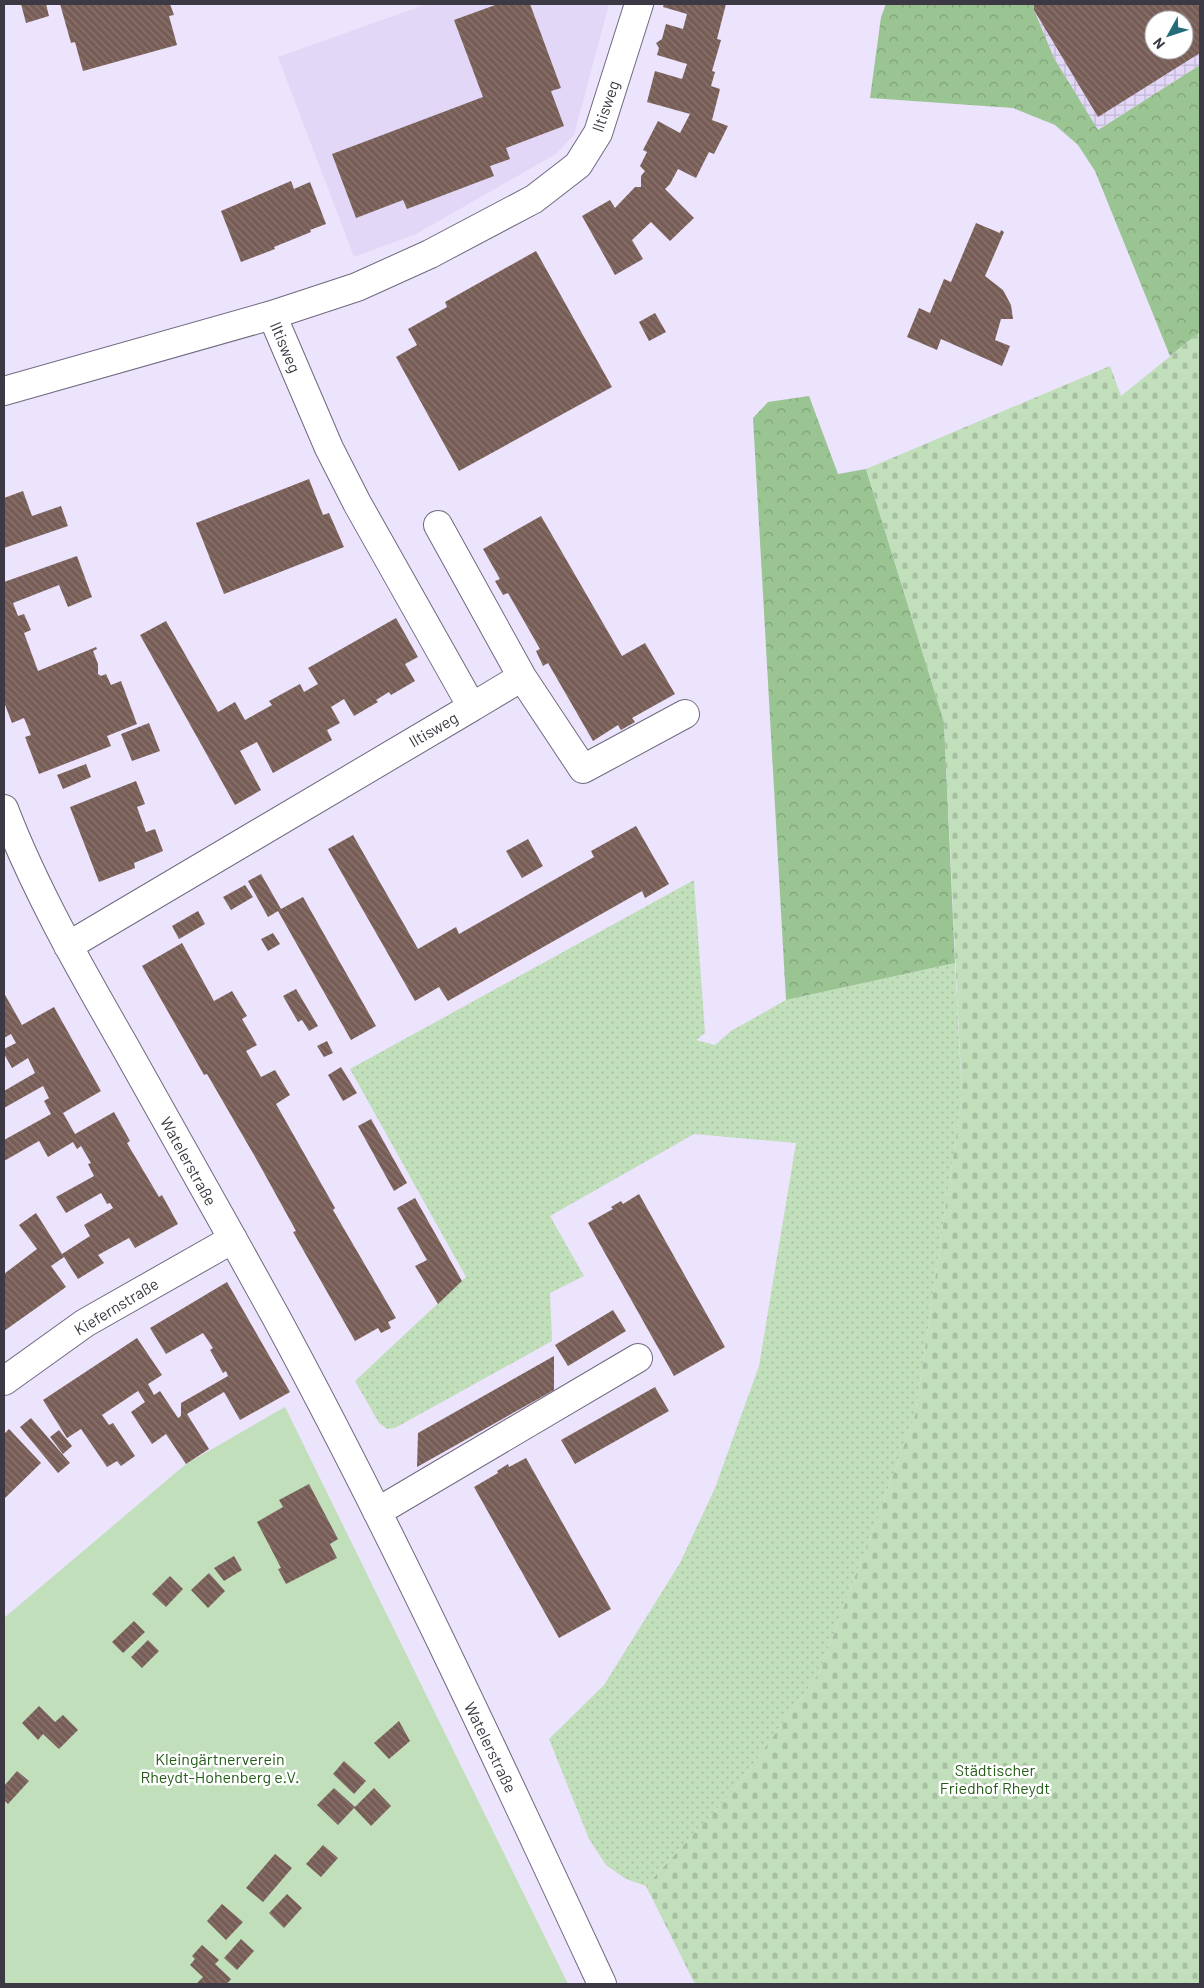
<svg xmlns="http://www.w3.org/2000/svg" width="1204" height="1988" font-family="Barlow,sans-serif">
  <defs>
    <pattern id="industrial-grid" width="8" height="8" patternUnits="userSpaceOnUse" patternTransform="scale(1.25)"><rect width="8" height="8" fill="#e2d7f7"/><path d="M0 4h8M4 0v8" fill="none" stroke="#c3b9d5"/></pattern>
    <pattern id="grass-dots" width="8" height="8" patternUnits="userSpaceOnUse" patternTransform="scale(1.25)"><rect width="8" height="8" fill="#c1dfbb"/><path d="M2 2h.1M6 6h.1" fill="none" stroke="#a7c0a2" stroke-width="1.8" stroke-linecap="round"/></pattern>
    <pattern id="forest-crowns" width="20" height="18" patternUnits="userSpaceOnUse" patternTransform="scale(1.25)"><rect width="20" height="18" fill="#9ac592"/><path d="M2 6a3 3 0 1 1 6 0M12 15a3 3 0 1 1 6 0" fill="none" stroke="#7fa179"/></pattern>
    <pattern id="cemetery-stones" width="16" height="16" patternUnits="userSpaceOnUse" patternTransform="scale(1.25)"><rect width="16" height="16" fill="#c1dfbb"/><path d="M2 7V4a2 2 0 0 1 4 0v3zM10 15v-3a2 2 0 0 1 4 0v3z" fill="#a7c0a2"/></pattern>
    <pattern id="building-back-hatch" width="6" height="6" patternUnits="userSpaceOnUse" patternTransform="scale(1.25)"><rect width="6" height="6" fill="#775d56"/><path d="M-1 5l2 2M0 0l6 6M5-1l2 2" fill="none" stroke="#8a7772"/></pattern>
  </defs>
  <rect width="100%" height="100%" fill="#ece3fd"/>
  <path fill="#e2d7f7" d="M427 4H609L574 135 556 154 416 234 354 257 278 57Z"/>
  <path fill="url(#industrial-grid)" fill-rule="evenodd" d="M1034 4H1200V65L1097 130 1054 58 1034 10ZM1154 20H1184V50H1154Z"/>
  <path fill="url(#grass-dots)" d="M694 880 705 1033 696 1040 715 1045 731 1031 786 1000 955 963 962 1096 915 1416 819 1673 735 1789 646 1886 626 1879 606 1865 589 1839 549 1739 604 1685 680 1563 715 1488 759 1366 796 1143 694 1134 550 1216 584 1276 550 1293 552 1341 395 1428 387 1429 379 1423 355 1381 466 1277 350 1069Z"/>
  <path fill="url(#forest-crowns)" d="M886 4H1034V10L1054 58 1098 130 1200 65V332L1170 356 1095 171 1078 145 1055 125 1013 108 870 98 881 17Z
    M809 396 838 474 866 469 944 722 955 963 786 1000 753 418 768 402Z"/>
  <path fill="url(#cemetery-stones)" d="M1200 332V1984H695L646 1886 735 1789 819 1673 915 1416 962 1096 944 722 866 469 1110 366 1121 396Z"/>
  <path fill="#c1dfbb" d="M285 1407 568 1984H4V1618L186 1464Z"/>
  <path fill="url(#building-back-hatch)" fill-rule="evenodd" d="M21 4H46L49 16 26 23Z
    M60 4H170L174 15 169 16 177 45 83 71 75 42 71 43Z
    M498 4H530L561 88 551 91 564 126 506 148 510 159 490 166 494 176 407 209 403 200 356 218 332 154 483 97 454 20Z
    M664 4H726L717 39 721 40 712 71 715 72 711 86 720 89 712 120 728 126 714 154 709 152 696 178 678 169 670 184 665 189 694 218 670 241 651 222 632 240 643 259 615 275 582 216 610 200 615 208 635 187H641V176L645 171 640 166 647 152 643 150 658 121 680 133 690 114 647 102 655 71 682 79 687 64 657 55 659 48 656 43 662 39 666 24 683 29 687 14 663 7Z
    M1034 4H1200V53L1098 117 1034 10ZM1154 20H1184V50H1154Z
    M291 181 294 189 310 182 326 224 310 230 311 232 274 247 275 249 241 262 221 211Z
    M976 223 1000 233 1001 230 1004 232 985 276 1003 290 1011 305 1013 319H1001L995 340 1010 346 1002 366 941 339 937 350 907 337 919 308 930 313 944 279 951 282Z
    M536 251 612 387 459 471 396 357 417 345 408 329 447 307 445 302Z
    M655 313 666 332 649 341 639 322Z
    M309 479 323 515 329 513 344 547 224 594 196 523Z
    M23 491 32 516 61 506 68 526 4 548V498Z
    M541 516 622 656 645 643 675 694 632 718 635 722 621 730 618 725 593 741 548 663 543 666 536 651 540 649 508 593 503 595 495 581 500 579 483 549Z
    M77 556 92 597 68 607 59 585 13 603 18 616 24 614 31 630 24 633 38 671 96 647 97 649 93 651 98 664V674L101 676 106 674 111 685 121 681 137 724 107 736 111 746 39 774 25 737 31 735 24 718 12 723 4 702V582Z
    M396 618 418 657 405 664 415 681 391 695 389 692 376 700 378 702 354 716 344 699 331 707 340 723 327 730 332 740 273 773 257 742 240 751 261 790 235 805 140 635 166 621 218 712 235 702 245 720 272 705 269 701 300 684 304 692 318 684 308 668Z
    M149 723 160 751 132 761 121 734Z
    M86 764 91 777 63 789 57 775Z
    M136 781 145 804 137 807 146 832 155 829 163 851 134 863 135 868 99 882 70 807Z
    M636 826 669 884 645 898 642 891 448 1001 439 987 415 1001 328 849 353 835 418 949 456 927 459 934 594 857 591 851Z
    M528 839 543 866 522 878 506 851Z
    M261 874 281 909 303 897 376 1026 351 1040 278 911 268 917 248 881Z
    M245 885 253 897 231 910 223 897Z
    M198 911 205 924 179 939 172 926Z
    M273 933 280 944 268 951 261 939Z
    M182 943 214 1001 232 991 247 1016 242 1019 257 1045 246 1051 261 1077 275 1070 290 1095 276 1104 335 1208 333 1210 396 1318 388 1322 391 1328 381 1333 378 1328 355 1341 293 1232 296 1231 258 1162 207 1074 204 1075 142 966Z
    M296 989 318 1026 309 1031 302 1020 298 1022 283 996Z
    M4 993 22 1025 54 1007 101 1091 63 1113 75 1134 114 1112 130 1141 127 1143 159 1197 162 1195 178 1224 135 1248 129 1238 98 1255 104 1263 78 1279 64 1257 51 1266 66 1287 4 1331V1274L37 1249 19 1225 36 1213 62 1254 90 1236 84 1225 113 1208 110 1203 107 1204 101 1193 66 1213 56 1197 94 1176 88 1164 91 1163 81 1146 77 1149 73 1142 48 1157 39 1141 4 1161V1140L51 1114 44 1101 49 1098 43 1086 4 1108V1091L35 1073 28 1058 12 1068 4 1054V1049L16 1043 11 1034 4 1038Z
    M327 1041 333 1053 324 1057 317 1046Z
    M341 1067 357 1093 343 1101 328 1075Z
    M371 1119 407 1183 394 1191 358 1126Z
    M639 1194 725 1347 674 1376 588 1223 613 1209 611 1207 621 1201 623 1204Z
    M415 1198 462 1281 438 1304 415 1266 427 1260 397 1208Z
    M227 1282 290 1392 240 1420 224 1392 187 1414 209 1449 186 1464 166 1434 152 1444 131 1412 145 1402 138 1391 102 1415 109 1425 113 1423 135 1456 121 1466 117 1461 107 1467 81 1429 67 1438 43 1400 137 1338 162 1375 148 1384 154 1395 160 1391 178 1418 181 1416V1403L228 1376 226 1371 223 1373 210 1350 213 1348 203 1333 166 1354 150 1328Z
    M613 1310 626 1331 568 1366 555 1345Z
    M554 1356V1390L417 1467 418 1433Z
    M655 1387 669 1411 575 1464 561 1440Z
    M31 1418 70 1463 58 1473 20 1427Z
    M9 1429 41 1463 4 1499V1434Z
    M59 1430 72 1446 63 1454 50 1437Z
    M526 1458 611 1609 559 1638 474 1487 498 1473 497 1471 508 1464 509 1467Z
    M309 1484 338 1539 330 1544 337 1558 286 1584 278 1569 281 1568 257 1522 283 1507 279 1500Z
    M234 1556 242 1570 224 1581 214 1568Z
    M209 1573 225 1591 208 1608 191 1590Z
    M170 1576 183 1589 166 1607 152 1594Z
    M134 1621 145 1632 123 1653 112 1642Z
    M148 1640 159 1651 142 1668 131 1657Z
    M39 1706 55 1722 63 1715 78 1730 59 1749 43 1734 38 1740 22 1723Z
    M399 1721 410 1741 389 1759 374 1743Z
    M344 1761 366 1781 354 1794 333 1774Z
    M17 1771 29 1781 8 1804 4 1800V1786Z
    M334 1788 355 1807 374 1788 391 1806 371 1826 354 1808 338 1825 317 1805Z
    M323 1845 338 1858 321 1877 306 1864Z
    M275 1854 292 1868 263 1902 246 1888Z
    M287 1894 302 1908 284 1928 269 1913Z
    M222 1904 243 1922 226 1940 207 1921Z
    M241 1939 254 1951 237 1970 224 1958Z
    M202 1945 219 1960 215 1964 231 1979 227 1984H196L203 1977 190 1965 195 1959 192 1956Z"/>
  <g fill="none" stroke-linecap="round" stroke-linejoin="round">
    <defs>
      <path id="minor" d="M4 391 272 315 357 287 430 254 534 199 578 165 598 133 639 4
        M438 525 522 677
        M472 707 522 677 583 769 685 714
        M4 809C36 892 80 968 124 1045 175 1136 226 1226 276 1317 394 1535 498 1760 602 1984
        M68 946 472 707 357 503 329 448 272 315
        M4 1381 85 1323 233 1239
        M377 1512 638 1358"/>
    </defs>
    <use href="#minor" stroke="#70697f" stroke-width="30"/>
    <use href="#minor" stroke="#fff" stroke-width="28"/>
  </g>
  <g text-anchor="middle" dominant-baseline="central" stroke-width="5" stroke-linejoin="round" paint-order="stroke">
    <g font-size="16" fill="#3d3944" stroke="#fff">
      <text transform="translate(605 106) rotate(-71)">Iltisweg</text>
      <text transform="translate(286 347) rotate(67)">Iltisweg</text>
      <text transform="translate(433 729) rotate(-30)">Iltisweg</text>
      <text transform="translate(189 1161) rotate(61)">Watelerstraße</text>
      <text transform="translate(116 1306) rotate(-31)">Kiefernstraße</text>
      <text transform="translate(491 1747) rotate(64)">Watelerstraße</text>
    </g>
    <g font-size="16" fill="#235b17" stroke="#fff">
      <text x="220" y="1758">Kleingärtnerverein<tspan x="220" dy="18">Rheydt-Hohenberg e.V.</tspan></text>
      <text x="995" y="1769">Städtischer<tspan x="995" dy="18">Friedhof Rheydt</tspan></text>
    </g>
  </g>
  <rect width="1204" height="1988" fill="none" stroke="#3d3944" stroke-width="10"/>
  <g transform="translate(1169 35) rotate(230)"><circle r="24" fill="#ffffff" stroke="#b1b0b4"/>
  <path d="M0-4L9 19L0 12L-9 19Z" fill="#236c78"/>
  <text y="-8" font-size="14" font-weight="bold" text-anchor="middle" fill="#3d3944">N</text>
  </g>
</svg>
